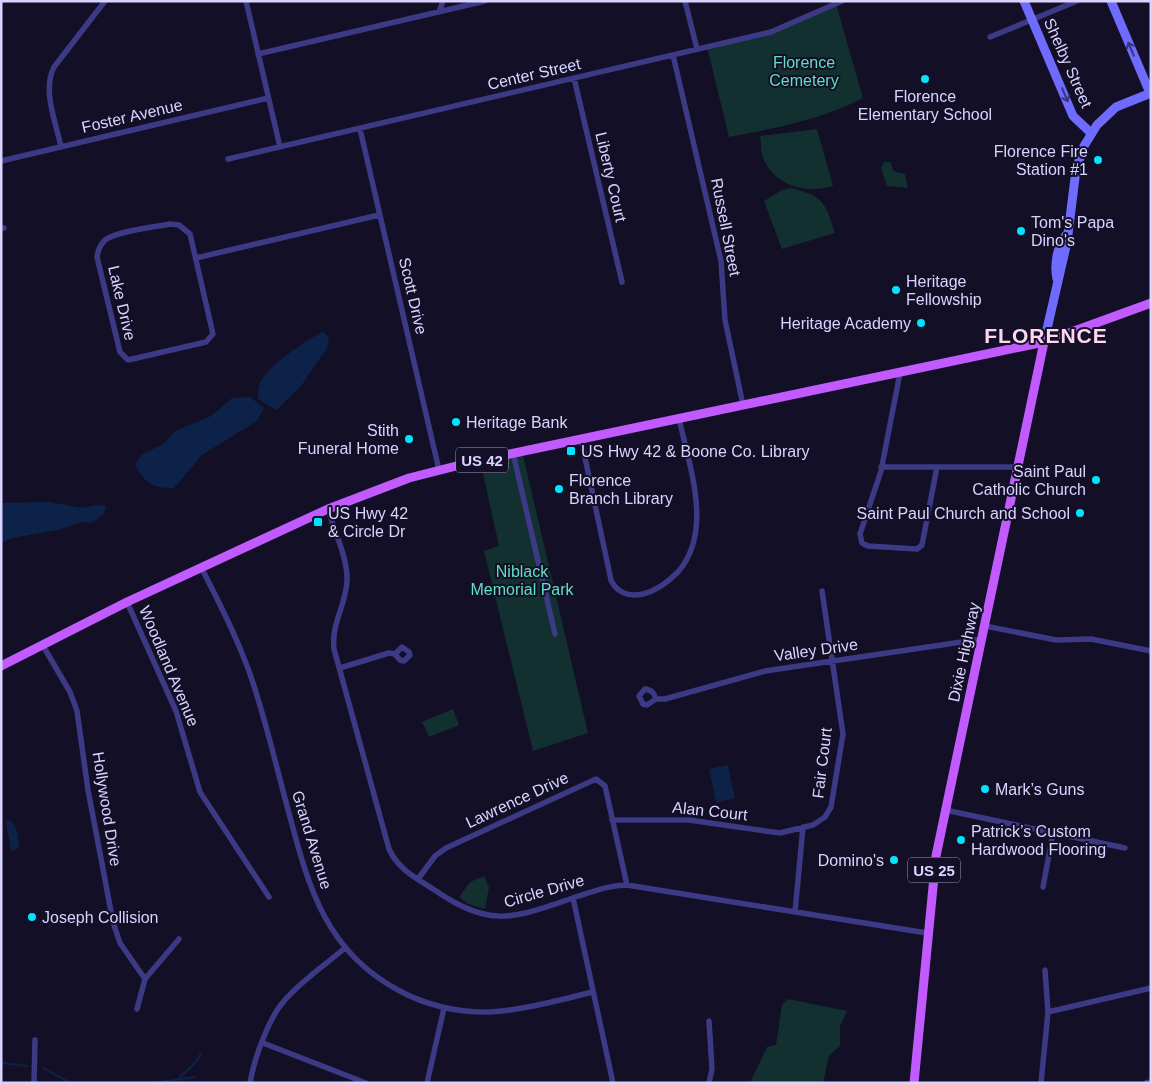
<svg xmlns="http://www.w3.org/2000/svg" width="1152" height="1084" font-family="Helvetica,sans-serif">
  <rect width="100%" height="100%" fill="#130f26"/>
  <path fill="#12302f" d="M836 4 863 98C820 120 776 128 729 137L707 47 771 32Z
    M817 129 833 186C805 194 773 186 762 155 761 150 761 142 760 136Z
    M884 162H891L893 171 905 174 908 188 887 186 881 168Z
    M792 188C825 197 825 203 835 233L782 249 764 201 782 190Z
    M522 451 588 733 533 751 484 551 499 546 480 460Z
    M453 709 459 725 429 737 422 722Z
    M484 876 489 887 485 909 468 904 459 897 470 882Z
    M788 999 847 1011 840 1026V1046L829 1056 823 1083H750L767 1047 776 1045 782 1005Z"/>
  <path fill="#0c2248" d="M323 331 329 338 327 348 301 386 276 410 258 399C258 394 258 388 260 383 268 364 306 342 323 331Z
    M250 397 264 408 257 421 202 455 174 488C152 488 146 484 135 465L141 455 163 444 175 431 211 416 232 398Z
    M49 502 83 508 96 505 106 506 104 514 91 523 81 522 58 530 12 538 1 543V503Z
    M728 765 735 798 716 803 709 769Z
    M9 820C17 823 19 838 19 847L14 851 11 850 6 822Z"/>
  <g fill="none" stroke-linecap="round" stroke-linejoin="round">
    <path stroke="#0c2248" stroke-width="2" d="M1 1063 27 1066
      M43 1068 71 1083
      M179 1078 197 1061 201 1053
      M154 1083 195 1077"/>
    <path stroke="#3d3a85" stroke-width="5.5" d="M246 1 280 147
      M685 1 697 49
      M439 12 443 1
      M990 37 1077 1
      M258 54 485 1
      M673 55 721 261 725 320 743 405
      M574 78 622 282
      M360 129 439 470
      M61 147C56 122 42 91 54 67L105 1
      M228 159 771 32 842 1
      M1 161 268 98
      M170 224 179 225 190 234 213 334 206 342 128 360 120 352 97 257C98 250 100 245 105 240 116 231 155 227 170 224Z
      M1 228H4
      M196 258 379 215
      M900 373 881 471 860 534 862 543 868 546 917 549 922 545 937 467
      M581 439 611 580C617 593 629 597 643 594 656 591 668 582 678 572 714 531 689 466 679 418
      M513 453 555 634
      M881 467H1019
      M328 509C334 531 348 558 347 581 346 605 331 624 334 649L389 849C398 869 416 878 433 889 495 932 517 916 582 895 597 890 611 885 627 885L927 933
      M201 567C223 610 245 653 258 699 270 738 279 777 290 817 309 889 327 952 398 990 425 1005 458 1013 489 1012 524 1010 559 1000 593 992
      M127 602 176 711 200 792 269 897
      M985 626 1056 640 1091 639 1151 651
      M42 644 70 692 77 711 88 790 113 922 120 943 145 979
      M340 668 389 653 395 654 400 660 404 661 410 655 409 652 402 647 395 654
      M656 699 647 705 643 704 639 696 645 689C652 690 654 693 656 699H665L765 671 982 639
      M945 810 1125 848
      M612 820H689L780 833 813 825 825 817 831 807 843 734 822 591
      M418 879 435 856 446 848 596 779 605 786 627 885
      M1043 887 1053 833
      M573 898 613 1083
      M795 912 803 827
      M137 1009 145 979 179 939
      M1048 1012 1151 988
      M263 1043 366 1083
      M34 1083 35 1040
      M250 1083C254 1060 268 1019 284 1001 301 981 325 965 345 948
      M427 1083 444 1008
      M709 1083 712 1069 709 1021
      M1041 1083 1048 1012 1045 970
      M1146 1083 1151 1082"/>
    <path stroke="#6f6bff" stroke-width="9" d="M1024 1 1073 116 1091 133
      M1111 1 1150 93
      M1057 279C1054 265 1057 246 1066 235
      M1044 342 1067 242 1076 170 1084 146 1097 125 1116 107 1151 93"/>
    <path stroke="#c25bff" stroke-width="9" d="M1 666 127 602 328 509 409 478 476 461 1044 342 1151 303
      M914 1083 936 856 1044 342"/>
  </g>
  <defs><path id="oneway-shaft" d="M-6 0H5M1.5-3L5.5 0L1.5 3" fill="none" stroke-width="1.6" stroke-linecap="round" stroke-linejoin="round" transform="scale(1.25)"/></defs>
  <g stroke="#38347d">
    <use href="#oneway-shaft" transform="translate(1131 49) rotate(-113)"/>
    <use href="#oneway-shaft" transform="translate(1065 95) rotate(67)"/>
  </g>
  <g fill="#00e5ff" stroke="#130f26" stroke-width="2">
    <circle cx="925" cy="79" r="5"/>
    <circle cx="1098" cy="160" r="5"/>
    <circle cx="1021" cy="231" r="5"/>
    <circle cx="896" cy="290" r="5"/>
    <circle cx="921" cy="323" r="5"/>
    <circle cx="456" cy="422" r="5"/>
    <circle cx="409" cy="439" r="5"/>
    <rect x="566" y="446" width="10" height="10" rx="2.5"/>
    <circle cx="1096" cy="480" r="5"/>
    <circle cx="559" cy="489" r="5"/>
    <circle cx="1080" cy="513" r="5"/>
    <rect x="313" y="517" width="10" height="10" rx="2.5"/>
    <circle cx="985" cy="789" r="5"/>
    <circle cx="961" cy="840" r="5"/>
    <circle cx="894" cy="860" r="5"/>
    <circle cx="32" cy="917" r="5"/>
  </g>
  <g text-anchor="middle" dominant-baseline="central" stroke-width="4" stroke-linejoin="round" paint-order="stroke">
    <g fill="#130f26" stroke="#9e99be" stroke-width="1">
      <rect x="456" y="447.5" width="52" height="25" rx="4"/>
      <rect x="908" y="857.5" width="52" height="25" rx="4"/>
    </g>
    <g font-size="15" font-weight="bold" fill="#d9d4ff">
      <text x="482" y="460">US 42</text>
      <text x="934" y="870">US 25</text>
    </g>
    <g font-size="16" fill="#5fe0c0" stroke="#130f26">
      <text x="804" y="62">Florence<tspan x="804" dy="18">Cemetery</tspan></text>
      <text x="522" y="571">Niblack<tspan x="522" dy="18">Memorial Park</tspan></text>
    </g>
    <g font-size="16" fill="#d9d4ff" stroke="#130f26">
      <text transform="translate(1068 63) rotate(66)">Shelby Street</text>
      <text transform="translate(534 74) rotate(-13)">Center Street</text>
      <text transform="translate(132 116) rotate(-13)">Foster Avenue</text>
      <text transform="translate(611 177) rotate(77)">Liberty Court</text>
      <text transform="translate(726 227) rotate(79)">Russell Street</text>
      <text transform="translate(413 296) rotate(77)">Scott Drive</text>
      <text transform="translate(122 303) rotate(77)">Lake Drive</text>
      <text transform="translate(816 650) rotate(-8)">Valley Drive</text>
      <text transform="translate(964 652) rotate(-78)">Dixie Highway</text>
      <text transform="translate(169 666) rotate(67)">Woodland Avenue</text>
      <text transform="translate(822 763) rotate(-83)">Fair Court</text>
      <text transform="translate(517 800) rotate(-25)">Lawrence Drive</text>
      <text transform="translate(107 809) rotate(81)">Hollywood Drive</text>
      <text transform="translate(710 811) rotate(6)">Alan Court</text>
      <text transform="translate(312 840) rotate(73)">Grand Avenue</text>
      <text transform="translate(544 891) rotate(-16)">Circle Drive</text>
    </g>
    <g font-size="16" fill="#d9d4ff" stroke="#130f26" text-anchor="start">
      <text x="925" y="96" text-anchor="middle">Florence<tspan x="925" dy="18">Elementary School</tspan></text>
      <text x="1088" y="151" text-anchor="end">Florence Fire<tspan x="1088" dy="18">Station #1</tspan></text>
      <text x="1031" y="222">Tom's Papa<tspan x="1031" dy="18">Dino's</tspan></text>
      <text x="906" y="281">Heritage<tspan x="906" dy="18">Fellowship</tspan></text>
      <text x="911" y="323" text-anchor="end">Heritage Academy</text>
      <text x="466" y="422">Heritage Bank</text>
      <text x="399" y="430" text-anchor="end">Stith<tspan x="399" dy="18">Funeral Home</tspan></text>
      <text x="581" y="451">US Hwy 42 &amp; Boone Co. Library</text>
      <text x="1086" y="471" text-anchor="end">Saint Paul<tspan x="1086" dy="18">Catholic Church</tspan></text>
      <text x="569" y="480">Florence<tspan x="569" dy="18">Branch Library</tspan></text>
      <text x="328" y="513">US Hwy 42<tspan x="328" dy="18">&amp; Circle Dr</tspan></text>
      <text x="1070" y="513" text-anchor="end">Saint Paul Church and School</text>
      <text x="995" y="789">Mark’s Guns</text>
      <text x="971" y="831">Patrick’s Custom<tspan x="971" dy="18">Hardwood Flooring</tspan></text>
      <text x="884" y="860" text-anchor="end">Domino's</text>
      <text x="42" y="917">Joseph Collision</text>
    </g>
    <g font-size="21" font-weight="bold" letter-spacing="1" fill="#ffd6f0" stroke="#130f26">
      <text x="1046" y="335">FLORENCE</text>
    </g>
  </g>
  <rect width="1152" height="1084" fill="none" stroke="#d9d4ff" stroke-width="5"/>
</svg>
